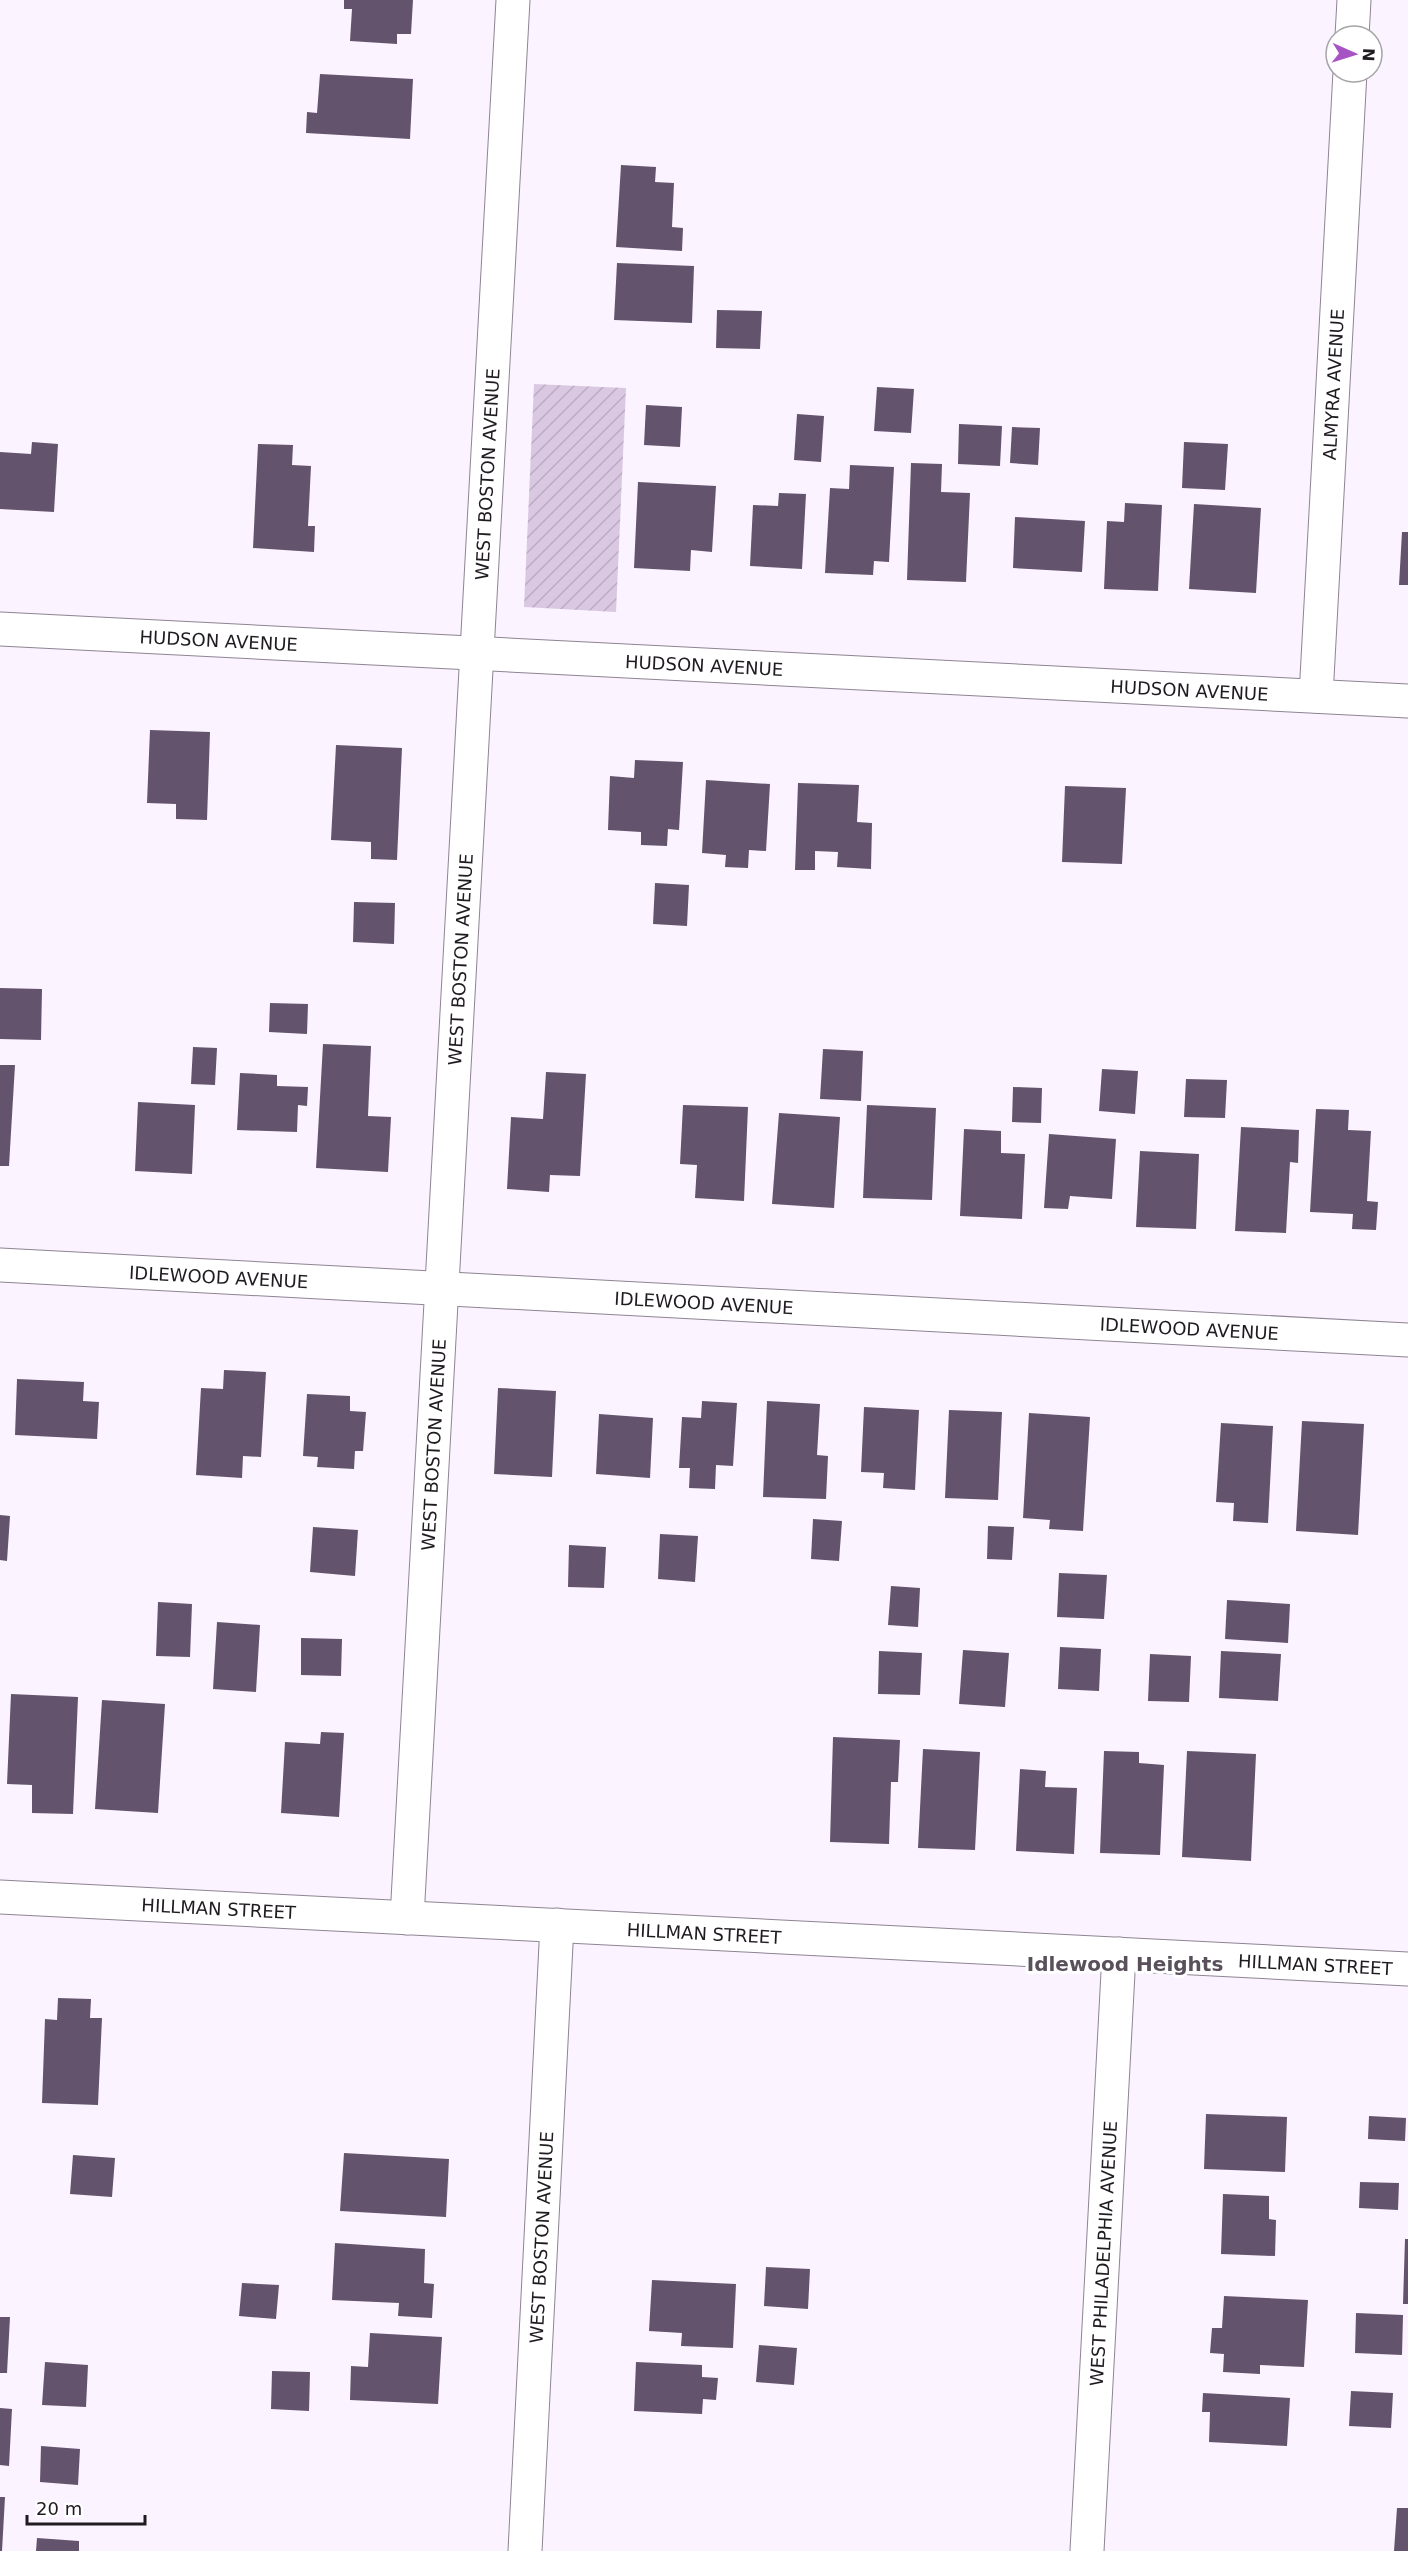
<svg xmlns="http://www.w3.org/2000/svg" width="1408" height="2551" font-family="'DejaVu Sans',sans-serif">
  <defs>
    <pattern id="garden-furrows" width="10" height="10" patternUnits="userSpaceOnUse" patternTransform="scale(1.5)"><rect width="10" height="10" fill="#dac8e2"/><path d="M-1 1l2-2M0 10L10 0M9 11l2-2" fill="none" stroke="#bbabc2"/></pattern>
  </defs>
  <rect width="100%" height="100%" fill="#fbf3ff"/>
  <path fill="url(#garden-furrows)" d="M534 384 626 388 616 612 524 607Z"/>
  <path fill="#64536c" d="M344 0H413L411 34H397V44L350 41 352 9H344Z
    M320 74 413 79 410 139 306 133 307 112 317 113Z
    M621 165 656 167 655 182 674 183 672 227 683 228 682 251 616 247Z
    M617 263 694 266 692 323 614 320Z
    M717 310 762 311 760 349 716 348Z
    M877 387 914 389 911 433 874 431Z
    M646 405 682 407 680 447 644 445Z
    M797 414 824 416 821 462 794 460Z
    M959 424 1002 426 1000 466 958 464Z
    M1012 427 1040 428 1038 465 1010 463Z
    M32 442 58 444 54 512 0 509V452L31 454Z
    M1184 442 1228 444 1225 490 1182 488Z
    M258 444 293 445 292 465 311 466 308 526H315L314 552 253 548Z
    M911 463 942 464 941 492 970 493 966 582 907 580Z
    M850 465 894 467 889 562 874 561 873 575 825 573 830 488 849 489Z
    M638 482 716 486 712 552 691 550 690 571 634 568Z
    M779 493 806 494 802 569 750 566 753 505 778 506Z
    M1125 503 1162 505 1158 591 1104 589 1107 521 1124 522Z
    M1194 504 1261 508 1256 593 1189 589Z
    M1015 517 1085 521 1082 572 1013 568Z
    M1402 532H1408V585H1399Z
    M150 730 210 732 207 820 176 819V804L147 803Z
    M336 745 402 748 397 860 371 859V842L331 840Z
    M635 760 683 762 679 830 668 829 667 846 641 845V832L608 830 610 776 634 778Z
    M706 780 770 784 766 851 749 850 748 868 725 867 726 855 702 853Z
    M798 783 859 785 857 822 872 823 871 869 837 867 838 852 815 851V870H795Z
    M1065 786 1126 788 1122 864 1062 862Z
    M655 883 689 885 687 926 653 924Z
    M354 902 395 903 394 944 353 942Z
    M0 988 42 989 41 1040 0 1039Z
    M270 1003 308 1004 307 1034 269 1032Z
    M323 1044 371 1046 368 1116 391 1117 388 1172 316 1168Z
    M193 1047 217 1048 215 1085 191 1084Z
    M823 1049 863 1051 861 1101 820 1099Z
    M0 1065H15L9 1166H0Z
    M1102 1069 1138 1071 1135 1114 1099 1111Z
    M546 1072 586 1074 580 1176 550 1175 549 1192 507 1189 511 1117 543 1119Z
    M240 1073 277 1075V1086L308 1087 307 1106 298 1105 297 1132 237 1130Z
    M1186 1079 1227 1080 1225 1118 1184 1117Z
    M1013 1087 1042 1088 1041 1123 1012 1122Z
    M138 1102 195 1105 192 1174 135 1171Z
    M683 1105 748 1107 744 1201 695 1198 697 1165 680 1164Z
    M867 1105 936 1108 932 1200 863 1198Z
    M1316 1109 1349 1110 1348 1130 1371 1131 1367 1201 1378 1202 1376 1230 1352 1229 1353 1214 1310 1212Z
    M779 1113 840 1117 834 1208 772 1204Z
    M1241 1127 1299 1130 1298 1163 1290 1162 1286 1233 1235 1231Z
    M964 1129 1001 1131V1153L1025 1154 1022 1219 960 1216Z
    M1049 1134 1116 1139 1112 1199 1070 1196 1068 1209 1044 1208Z
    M1140 1151 1199 1154 1196 1229 1136 1227Z
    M224 1370 266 1372 261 1457 243 1456 242 1478 196 1475 201 1388 223 1389Z
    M17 1379 84 1382 83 1401 99 1402 97 1439 15 1435Z
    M498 1388 556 1391 552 1477 494 1474Z
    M307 1394 350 1396V1411L366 1412 363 1451H355L354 1469 317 1467 318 1457 303 1456Z
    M702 1401 737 1403 733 1466 716 1465 715 1489 689 1488 690 1468H679L682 1417 701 1418Z
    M767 1401 820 1404 817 1455 828 1456 826 1499 763 1497Z
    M864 1407 919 1410 915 1490 883 1488 884 1473 861 1472Z
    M949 1410 1002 1412 998 1500 945 1498Z
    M1029 1413 1090 1417 1083 1531 1049 1529 1050 1520 1023 1518Z
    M599 1414 653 1418 650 1478 596 1474Z
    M1302 1421 1364 1424 1358 1535 1296 1531Z
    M1221 1423 1273 1426 1268 1523 1233 1521 1234 1503 1216 1502Z
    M0 1515 10 1516 7 1561 0 1560Z
    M813 1519 842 1521 839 1561 811 1559Z
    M988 1526 1014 1527 1012 1560 987 1559Z
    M313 1527 358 1530 355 1576 310 1572Z
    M660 1534 698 1536 695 1582 658 1579Z
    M569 1545 606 1547 604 1588 568 1587Z
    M1059 1573 1107 1575 1104 1619 1057 1617Z
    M891 1586 920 1588 918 1627 888 1625Z
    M1227 1600 1290 1604 1288 1643 1225 1639Z
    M158 1602 192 1604 190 1657 156 1656Z
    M217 1622 260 1625 256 1692 213 1689Z
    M301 1638 342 1639 341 1676 301 1675Z
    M1060 1647 1101 1649 1099 1691 1058 1689Z
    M963 1650 1009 1653 1005 1707 959 1704Z
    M879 1651 922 1653 920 1695 878 1694Z
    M1221 1651 1281 1654 1278 1701 1219 1698Z
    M1150 1654 1191 1656 1189 1702 1148 1701Z
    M11 1694 78 1697 73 1814 32 1813V1785L7 1784Z
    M102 1700 165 1704 158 1813 95 1809Z
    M321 1732 344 1733 339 1817 281 1813 285 1742 320 1744Z
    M833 1737 900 1740 898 1782H891L889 1844 830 1842Z
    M923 1749 980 1752 975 1850 918 1848Z
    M1104 1751 1139 1752V1763L1164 1765 1160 1855 1100 1853Z
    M1187 1751 1256 1754 1251 1861 1182 1857Z
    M1020 1769 1046 1771 1045 1787 1077 1788 1074 1854 1016 1851Z
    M58 1998 91 1999 90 2018H102L98 2105 42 2103 45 2019 57 2020Z
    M1206 2114 1287 2117 1285 2172 1204 2169Z
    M1369 2116 1406 2118 1405 2141 1368 2139Z
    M344 2153 449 2159 446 2217 340 2211Z
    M73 2155 115 2158 112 2197 70 2194Z
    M1360 2182 1399 2183 1398 2210 1359 2208Z
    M1223 2194 1269 2196V2219L1276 2220 1275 2256 1221 2254Z
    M1405 2239H1408V2304H1403Z
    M335 2243 425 2249 424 2283 434 2284 432 2318 398 2316 399 2303 332 2300Z
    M766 2267 810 2269 808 2309 764 2306Z
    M652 2280 736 2284 733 2348 681 2346 682 2333 649 2331Z
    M242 2283 279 2285 276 2319 239 2316Z
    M1224 2296 1308 2300 1304 2367 1260 2365V2374L1223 2372 1224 2354 1210 2353 1212 2328H1222Z
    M1356 2313 1403 2315 1402 2355 1355 2353Z
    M0 2317H10L7 2373H0Z
    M370 2333 442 2337 438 2404 350 2400 351 2366 368 2367Z
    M759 2345 797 2348 794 2385 756 2382Z
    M45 2362 88 2365 86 2407 42 2405Z
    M636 2362 702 2365V2377L718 2378 716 2400 703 2399 702 2414 634 2411Z
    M272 2371 310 2372 309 2411 271 2409Z
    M1351 2391 1393 2393 1391 2428 1349 2426Z
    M1203 2393 1290 2398 1287 2446 1209 2442 1210 2412H1202Z
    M0 2408 12 2409 9 2466 0 2465Z
    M41 2446 80 2449 78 2485 40 2482Z
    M0 2497H5L2 2551H0Z
    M1397 2508H1408V2551H1394Z
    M37 2538 79 2541V2551H36Z"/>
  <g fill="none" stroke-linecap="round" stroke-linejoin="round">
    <defs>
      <g id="minor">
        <path d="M1352 36 1354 0"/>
        <path id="s1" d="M0 629 1408 701"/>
        <path id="s2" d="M1316 696 1350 72"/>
        <path id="s3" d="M0 1265 1408 1340"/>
        <path id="s4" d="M407 1918 513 0"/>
        <path id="s5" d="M525 2551 557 1925"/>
        <path id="s6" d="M1087 2551 1119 1954"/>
      </g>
      <g id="tertiary">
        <path id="s7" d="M0 1897 1408 1969"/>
      </g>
    </defs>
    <use href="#minor" stroke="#8e8492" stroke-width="35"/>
    <use href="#tertiary" stroke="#8e8492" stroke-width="35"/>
    <use href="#minor" stroke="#fff" stroke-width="33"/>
    <use href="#tertiary" stroke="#fff" stroke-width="33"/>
  </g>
  <g text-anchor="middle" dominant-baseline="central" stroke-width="6" stroke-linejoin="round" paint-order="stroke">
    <g font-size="18" fill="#1f1b21" stroke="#fff">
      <text stroke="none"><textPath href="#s2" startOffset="312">ALMYRA AVENUE</textPath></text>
      <text stroke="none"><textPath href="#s4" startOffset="1446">WEST BOSTON AVENUE</textPath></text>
      <text stroke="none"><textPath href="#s1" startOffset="219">HUDSON AVENUE</textPath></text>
      <text stroke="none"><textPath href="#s1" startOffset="705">HUDSON AVENUE</textPath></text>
      <text stroke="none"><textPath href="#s1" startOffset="1191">HUDSON AVENUE</textPath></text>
      <text stroke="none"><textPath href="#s4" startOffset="960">WEST BOSTON AVENUE</textPath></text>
      <text stroke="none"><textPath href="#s3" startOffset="219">IDLEWOOD AVENUE</textPath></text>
      <text stroke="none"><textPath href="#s3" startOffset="705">IDLEWOOD AVENUE</textPath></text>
      <text stroke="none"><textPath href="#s3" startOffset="1191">IDLEWOOD AVENUE</textPath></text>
      <text stroke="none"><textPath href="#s4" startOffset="474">WEST BOSTON AVENUE</textPath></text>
      <text stroke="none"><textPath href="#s7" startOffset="219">HILLMAN STREET</textPath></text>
      <text stroke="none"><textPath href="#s7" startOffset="705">HILLMAN STREET</textPath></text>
      <text stroke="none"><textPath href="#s7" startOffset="1317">HILLMAN STREET</textPath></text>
      <text stroke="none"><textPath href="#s5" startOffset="314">WEST BOSTON AVENUE</textPath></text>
      <text stroke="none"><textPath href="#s6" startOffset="298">WEST PHILADELPHIA AVENUE</textPath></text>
    </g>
    <g font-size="20" font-weight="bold" fill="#59505c" stroke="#fff">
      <text x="1125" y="1964">Idlewood Heights</text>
    </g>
  </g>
  <g transform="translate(1354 54) rotate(93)"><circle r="28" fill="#ffffff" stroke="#a5a4a6" stroke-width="1.5"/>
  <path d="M0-4.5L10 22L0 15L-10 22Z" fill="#a654c4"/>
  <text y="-9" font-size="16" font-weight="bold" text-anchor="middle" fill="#1f1b21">N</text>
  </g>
  <path d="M27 2515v9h118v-9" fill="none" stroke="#1f1b21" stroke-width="3"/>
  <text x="36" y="2515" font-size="18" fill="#1f1b21" stroke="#ffffff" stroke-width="4.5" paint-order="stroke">20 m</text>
</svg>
